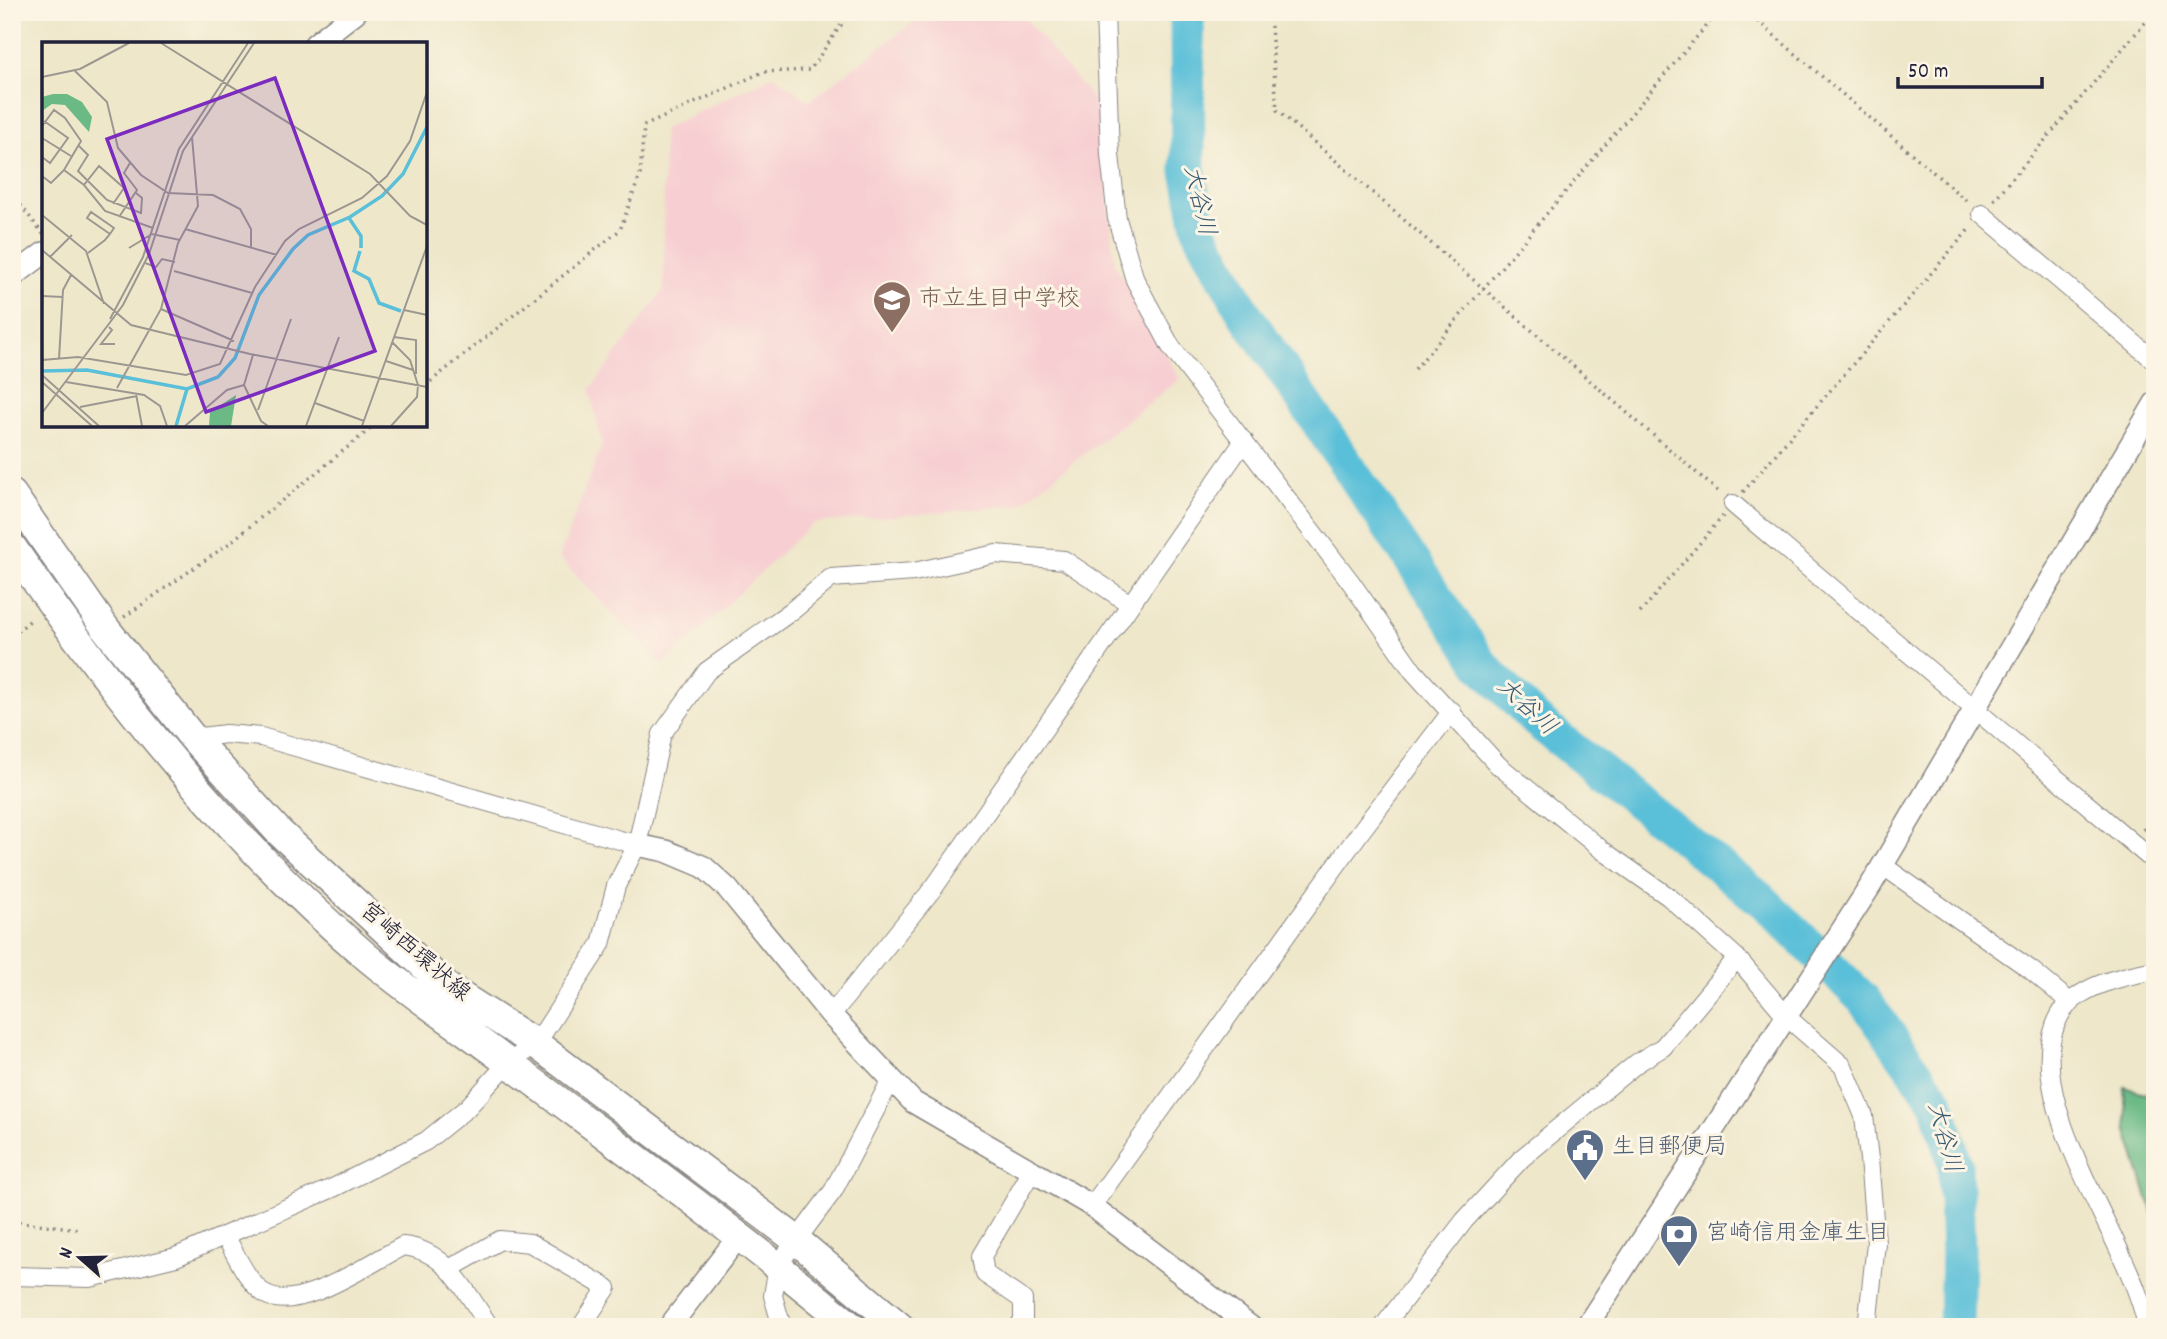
<svg xmlns="http://www.w3.org/2000/svg" width="2167" height="1339" font-family="Dekko,'Klee One',sans-serif">
  <rect width="100%" height="100%" fill="#fcf5e5"/>
  <filter id="ink" filterUnits="userSpaceOnUse"><feTurbulence type="fractalNoise" baseFrequency=".0143" numOctaves="2"/><feDisplacementMap in="SourceGraphic" scale="14" xChannelSelector="R" yChannelSelector="G"/><feConvolveMatrix kernelMatrix="1 2 1 2 8 2 1 2 1" color-interpolation-filters="sRGB"/></filter>
  <filter id="wash" filterUnits="userSpaceOnUse"><feTurbulence type="fractalNoise" baseFrequency=".00686" numOctaves="4" result="noise"/><feDisplacementMap in="SourceGraphic" scale="28" xChannelSelector="R" yChannelSelector="G"/><feGaussianBlur stdDeviation="1.57" result="paint"/><feColorMatrix in="noise" values="0 0 0 0 0 0 0 0 0 0 0 0 0 0 0 0 0 1.4 0 .05"/><feComposite in="paint" operator="in"/></filter>
  <g filter="url(#wash)">
    <rect width="100%" height="100%" fill="#eee7ca"/>
    <path fill="#f7cfd2" d="M927 12H1020L1098 106 1115 264 1180 379 1019 505 813 523 663 665 559 558 602 444 590 390 664 289 663 129 774 75 809 101Z"/>
    <path fill="#6bba85" stroke="#466e60" stroke-width="2" d="M2124 1087 2155 1096V1221L2127 1131Z"/>
    <g fill="none" stroke-linecap="round" stroke-linejoin="round">
      <path stroke="#5abfd8" stroke-width="35" d="M1187 12 1188 171 1200 232 1243 311 1482 665 1532 717 1764 902 1863 999 1937 1102 1955 1164 1958 1253 1956 1327"/>
    </g>
  </g>
  <g filter="url(#ink)">
    <g fill="none" stroke-linecap="round" stroke-linejoin="round">
      <defs>
        <path id="minor" d="M1105 12 1110 155 1117 219 1135 280 1171 347 1350 581 1413 671 1498 765 1602 850 1669 897 1737 958 1788 1018 1843 1066 1864 1116 1869 1159 1876 1243 1867 1327
          M1982 214 2155 361
          M1733 504 2155 862
          M193 738 226 734 261 737 637 845
          M1882 865 2031 970 2071 1003
          M831 1015 935 886 1244 441
          M1092 1206 1361 831 1452 711
          M225 1236C236 1254 247 1282 265 1294 296 1315 373 1261 403 1246 449 1251 465 1292 490 1327
          M449 1269 500 1240 530 1243 607 1288 581 1327
          M12 1276 90 1278 176 1257 335 1187 426 1141 467 1108 508 1063 536 1044 601 944 616 886 637 845 662 734 707 671 793 610 831 578 914 572 996 554 1064 560 1130 604
          M782 1327 773 1296 778 1265 833 1191 891 1080
          M1018 1327 1023 1320V1300L985 1274 982 1256 1032 1171
          M1383 1327 1464 1221 1522 1158 1637 1063 1663 1047 1737 958
          M2147 1327C2133 1243 2014 1096 2060 1015 2077 985 2124 976 2155 970"/>
        <path id="tertiary" d="M315 44 356 12
          M12 277 44 253
          M637 845 666 851 704 867 727 888 831 1015 913 1102 1092 1206 1251 1327
          M669 1327 739 1236
          M1586 1327 1871 885 2155 403"/>
        <path id="primary" d="M12 494 106 629 193 738 279 832 447 987 536 1044 795 1239 900 1327
          M12 547C114 696 230 841 368 958 412 995 461 1027 507 1062 623 1149 741 1234 852 1327"/>
      </defs>
      <use href="#minor" stroke="#888482" stroke-width="20"/>
      <use href="#tertiary" stroke="#888482" stroke-width="24"/>
      <use href="#primary" stroke="#888482" stroke-width="31"/>
      <path stroke="#888482" stroke-width="3.5" stroke-dasharray="2 5" stroke-linecap="butt" d="M1270 12 1277 110 1720 493
        M1747 12 1969 203
        M12 194 43 234
        M1994 200 2154 12
        M1415 369 1718 12
        M425 386 620 230 640 175 644 126 763 72 810 70 841 25 832 12
        M1743 492 1971 227
        M1640 613 1723 516
        M124 617 227 545 375 425
        M12 636 33 618
        M2143 830 2155 816
        M12 1221 79 1229"/>
      <use href="#minor" stroke="#fff" stroke-width="18"/>
      <use href="#tertiary" stroke="#fff" stroke-width="21"/>
      <use href="#primary" stroke="#fff" stroke-width="28"/>
    </g>
  </g>
  <defs>
    <symbol id="school-pin" viewBox="-11 -11 22 30"><path d="M0 17L-7.5 6A9.5 9.5 0 1 1 7.5 6Z" fill="#8d6e63" stroke="#fcf5e5"/><path d="M0-5L7-2L0 1L-7-2ZM-4 1L0 2.5L4 1V4Q0 6-4 4Z" fill="#fff"/></symbol>
    <symbol id="civic-pin" viewBox="-11 -11 22 30"><path d="M0 17L-7.5 6A9.5 9.5 0 1 1 7.5 6Z" fill="#5c6f8a" stroke="#fcf5e5"/><path d="M-.6-6.5H3V-4.5H.6V-3L4-1V1h2V6H-6V1h2V-1L-.6-3ZM-1.2 2.5V6h2.4V2.5Z" fill="#fff"/></symbol>
    <symbol id="bank-pin" viewBox="-11 -11 22 30"><path d="M0 17L-7.5 6A9.5 9.5 0 1 1 7.5 6Z" fill="#5c6f8a" stroke="#fcf5e5"/><path d="M-6-4H6V4H-6ZM0-2.3a2.3 2.3 0 1 0 0 4.6a2.3 2.3 0 1 0 0-4.6Z" fill="#fff"/></symbol>
  </defs>
  <g fill-rule="evenodd">
    <use href="#school-pin" x="870" y="278" width="44" height="60"/>
    <use href="#civic-pin" x="1563" y="1126" width="44" height="60"/>
    <use href="#bank-pin" x="1657" y="1212" width="44" height="60"/>
  </g>
  <g text-anchor="middle" dominant-baseline="central" stroke-width="6" stroke-linejoin="round" paint-order="stroke">
    <g font-size="23" fill="#785e54" stroke="#fcf5e5" text-anchor="start">
      <text x="919" y="300">市立生目中学校</text>
    </g>
    <g font-size="23" fill="#22223b" stroke="#fcf5e5">
      <text transform="translate(414 953) rotate(41)">宮崎西環状線</text>
    </g>
    <g font-size="23" fill="#4e5e75" stroke="#fcf5e5" text-anchor="start">
      <text x="1612" y="1148">生目郵便局</text>
      <text x="1706" y="1234">宮崎信用金庫生目</text>
    </g>
    <g font-size="24" font-style="italic" fill="#365972" stroke="#fcf5e5">
      <text transform="translate(1198 201) rotate(77)">大谷川</text>
      <text transform="translate(1526 708) rotate(43)">大谷川</text>
      <text transform="translate(1943 1138) rotate(75)">大谷川</text>
    </g>
  </g>
  <g transform="translate(42 42)">
    <rect width="385" height="385" fill="#eee7ca"/>
    <path d="M11 52H25L40 60 50 75 47 90 23 63 10 62 0 69V55ZM194 353 189 384H167L168 370Z" fill="#6bba85"/>
    <path fill="none" stroke="#5abfd8" stroke-width="3.5" d="M307 176 319 194V206M318 209 312 229 327 237 337 261 359 269M0 329 45 328 145 347 176 335 193 316 217 253 251 207 266 193 308 175 340 154 361 132 385 85M134 384 145 347"/>
    <path fill="none" stroke="#9c9891" stroke-width="2" d="M119 1 328 132 368 174 385 183M33 29 65 60 76 106 99 133 126 151 171 153 198 167 209 187V206M0 35 38 27 87 1M0 84 12 68 23 76 39 99 22 128 42 143 63 169 111 186M0 96 29 114M37 104 46 113 36 129 65 158 99 171 100 156 94 151M0 115 8 121 26 96 2 79M0 134 9 141 22 128M42 143 57 124 82 146 71 162M0 173 44 209 62 262M77 175 95 148 82 131 88 121M143 187 235 213M87 206 110 192 138 198M0 208 89 283 208 312 385 345M46 211 63 198 68 192 72 186 49 170 45 176 68 192M8 215 30 193M103 221 114 225 120 217 133 220M132 229 210 251M0 254 21 255M119 267 192 299M362 268 385 273M68 277 101 215 137 107 206 1M67 285 70 288 59 302H73M352 295 374 298V332M17 317 21 248 29 233M0 318 36 315 144 333 178 322 213 245 243 199 257 187 320 156 345 134 368 99 385 50M344 319 371 328M0 333 57 384M0 340 50 384M24 340 102 353 118 364 125 384M202 343 219 379 226 384M202 343 211 313M75 346 119 267 136 201 156 164 150 95M94 352 100 384M273 361 322 379M38 365 95 354M216 368 249 277M0 371 81 263 107 212 141 109 212 1M143 384 185 348 202 343M264 384 297 295M320 384 385 204M349 384 375 355 376 343 368 318 350 300"/>
    <path fill="#7b2cbf" fill-opacity="0.15" stroke="#7b2cbf" stroke-width="3.5" d="M233 36 333 309 164 370 65 97Z"/>
    <rect width="385" height="385" fill="none" stroke="#22223b" stroke-width="3.5"/>
  </g>
  <rect width="2167" height="1339" fill="none" stroke="#fcf5e5" stroke-width="42"/>
  <g transform="translate(80 1258) rotate(290)" stroke="#fcf5e5" stroke-width="5" paint-order="stroke">
  <path d="M0-5L12 26L0 18L-12 26Z" fill="#22223b"/>
  <text y="-10" font-size="19" font-weight="bold" text-anchor="middle" fill="#22223b">N</text>
  </g>
  <path d="M1898 77v10h144v-10" fill="none" stroke="#22223b" stroke-width="3.5"/>
  <text x="1908" y="77" font-size="21" fill="#22223b" stroke="#fcf5e5" stroke-width="5" paint-order="stroke">50 m</text>
</svg>
